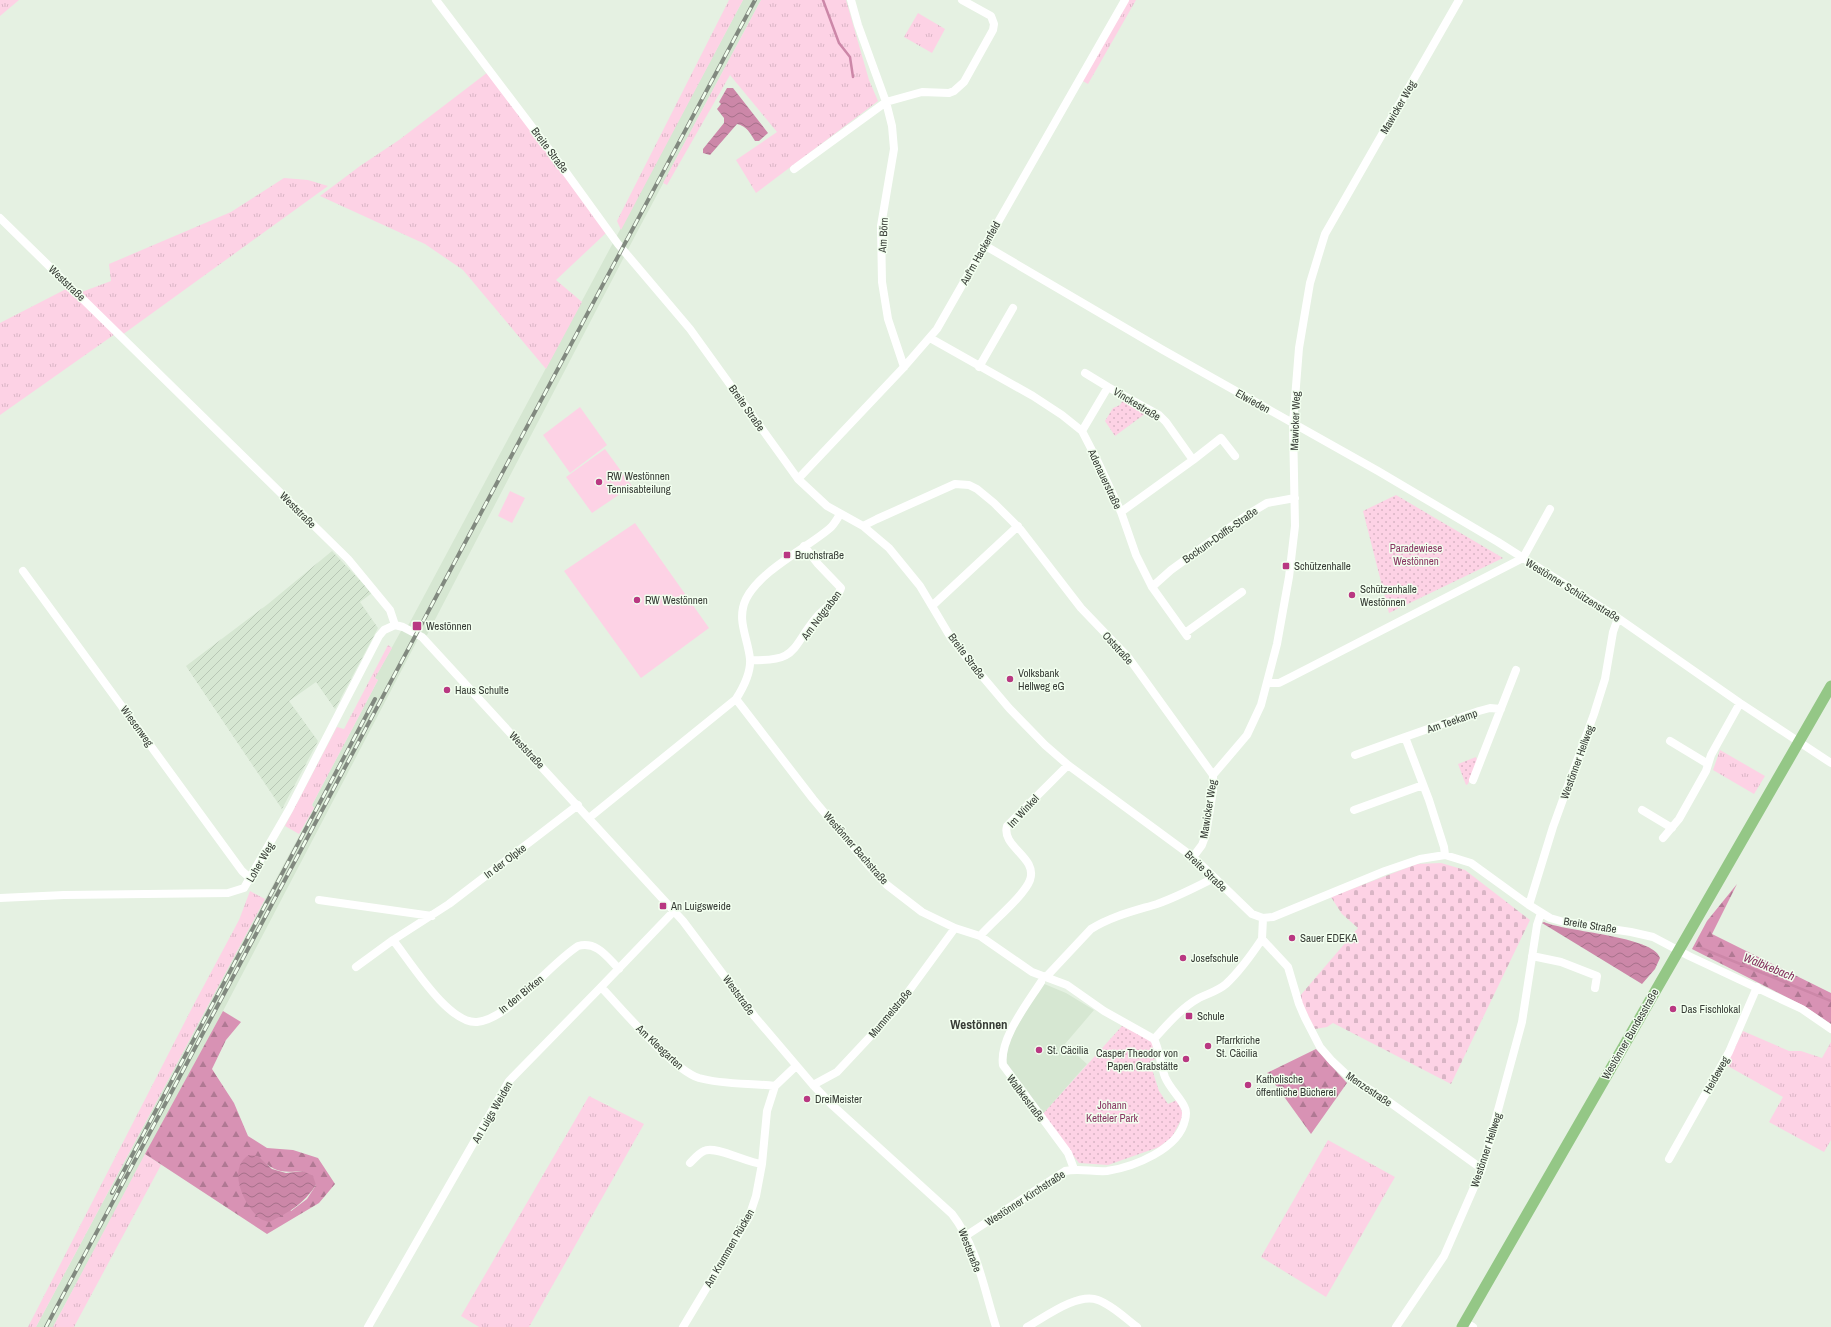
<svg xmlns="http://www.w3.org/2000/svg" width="1831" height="1327" font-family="'Archivo Narrow',sans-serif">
  <defs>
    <pattern id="industrial-furrows" width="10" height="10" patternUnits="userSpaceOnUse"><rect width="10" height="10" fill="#d6e7d2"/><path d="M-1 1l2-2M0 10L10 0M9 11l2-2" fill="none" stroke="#b8c7b5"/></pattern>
    <pattern id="grass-tufts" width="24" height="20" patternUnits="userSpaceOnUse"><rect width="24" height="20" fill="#fdd2e5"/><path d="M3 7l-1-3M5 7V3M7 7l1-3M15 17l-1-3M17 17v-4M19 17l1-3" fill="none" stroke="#d9b5c5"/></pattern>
    <pattern id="forest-firs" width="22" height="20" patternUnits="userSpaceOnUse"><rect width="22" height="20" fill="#d892b4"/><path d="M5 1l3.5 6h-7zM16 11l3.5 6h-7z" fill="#b07893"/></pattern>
    <pattern id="cemetery-stones" width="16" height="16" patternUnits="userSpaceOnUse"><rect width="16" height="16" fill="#fdd2e5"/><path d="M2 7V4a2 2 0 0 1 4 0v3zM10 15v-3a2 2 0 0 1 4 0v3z" fill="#d9b5c5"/></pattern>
    <pattern id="park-dots" width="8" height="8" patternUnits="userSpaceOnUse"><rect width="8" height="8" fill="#fdd2e5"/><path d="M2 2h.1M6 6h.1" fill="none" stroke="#d9b5c5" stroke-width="1.8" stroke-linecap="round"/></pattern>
    <pattern id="water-waves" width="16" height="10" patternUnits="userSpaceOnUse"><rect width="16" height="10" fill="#cc87a8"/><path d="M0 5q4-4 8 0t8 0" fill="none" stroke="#a6708a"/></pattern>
  </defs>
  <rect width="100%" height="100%" fill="#e5f1e2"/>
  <path fill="#d6e7d2" d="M743 0H761L635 236 427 635 418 639 223 1011 53 1327H36L314 808 312 805 378 680 375 678 401 631 409 624Z
    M1042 983 1066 993 1094 1010 1065 1044 1087 1064 1042 1115 1005 1063 1008 1042Z"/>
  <path fill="url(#industrial-furrows)" d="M332 551 372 593 360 602 378 628 335 709 316 682 289 701 318 741 282 809 186 666 268 604Z"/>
  <path fill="url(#grass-tufts)" d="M0 0H19L0 16Z
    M729 0H743L621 230 617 221Z
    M761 0H846L869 80 878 101 756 193 736 160 777 132 730 75 667 185 663 183Z
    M1128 0H1136L1088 84 1081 80Z
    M918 13 945 29 932 53 904 37Z
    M488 72 606 233 556 280 582 302 546 369 463 270 425 244 320 196 360 166 399 140Z
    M284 178 308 180 328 186 122 335 79 293 111 281 109 264 231 212Z
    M68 288 115 334 0 415V323Z
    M388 645 392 648 375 678 378 680 312 805 314 808 299 834 285 826 337 727 344 729Z
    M1720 750 1765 776 1754 794 1713 770Z
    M250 891 265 899 36 1327H28L193 1006 239 920Z
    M1743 1031 1789 1051H1801L1822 1058 1831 1042V1140L1824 1152 1769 1122 1783 1097 1726 1065Z
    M589 1096 644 1124 529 1327H479L461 1316Z
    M1328 1140 1395 1177 1326 1297 1261 1257Z
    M145 1154 161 1165 74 1327H53Z"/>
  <path fill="url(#forest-firs)" fill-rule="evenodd" d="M1737 884 1712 934 1831 993V1024L1804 1006 1692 949 1707 921Z
    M223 1011 241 1022 226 1040 212 1069 234 1103 248 1136 267 1148 293 1150 318 1158 335 1184 319 1203 267 1234 145 1154ZM257 1156C275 1172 279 1173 303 1171L316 1185 307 1199 291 1211Z
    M1316 1049 1347 1083 1311 1134 1267 1073Z"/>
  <path fill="url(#cemetery-stones)" d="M1441 863 1465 870 1530 920 1451 1084 1333 1023 1327 1027 1315 1029 1299 997 1358 928 1342 914 1331 897 1417 864Z"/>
  <path fill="url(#park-dots)" d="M1123 400 1146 413 1115 436 1105 421 1113 408 1120 405Z
    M1396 495 1503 558 1389 613 1363 511Z
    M1476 757 1477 760 1468 784 1466 785 1458 764Z
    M1122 1026 1152 1041 1156 1058 1150 1063 1159 1091 1168 1104 1177 1100 1180 1105 1183 1116 1172 1137 1159 1147 1108 1165 1079 1163 1042 1115Z"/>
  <path fill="#fdd2e5" d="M580 407 607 445 570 473 543 435Z
    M605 449 632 486 592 513 566 477Z
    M510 491 525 498 512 523 498 516Z
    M635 523 709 628 641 678 564 571Z"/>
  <path fill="url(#water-waves)" d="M727 88H733L768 133 759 141H755C750 133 747 126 737 124L710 155 703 153V149L724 123V118L717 109 721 104 719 102Z
    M1544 922C1566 932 1654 936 1660 958L1655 969 1642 984 1542 923Z
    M249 1155 258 1156 272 1169 286 1173 303 1171 313 1176 316 1185C303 1204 290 1212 269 1222 266 1221 261 1220 258 1217 243 1203 227 1168 249 1155Z"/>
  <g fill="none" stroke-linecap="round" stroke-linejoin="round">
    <path stroke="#cc87a8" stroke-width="2.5" d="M823 0 839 43 850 57 853 77
      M1701 948 1831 1001"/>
    <path stroke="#fff" stroke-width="8" d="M436 0 560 164 618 244 690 329 798 479 827 506 863 526 889 548 920 586 951 638 971 663 1009 708 1045 745 1068 765 1193 857 1252 914 1263 918 1273 917 1385 871 1420 859 1445 855 1471 863 1529 905 1550 918 1564 922 1631 932 1653 937 1689 956 1802 1009 1831 1029
      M851 0 858 25 886 102 892 126 894 149 881 226 882 282 888 319 904 367
      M794 169 886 102 922 92 949 93 954 91 964 82 993 30 994 24 991 16 962 0
      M0 218 348 559 390 610 395 625
      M984 245 1163 350 1378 471 1498 542 1618 618 1740 703 1831 763
      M930 338 1033 396 1062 415 1082 431 1097 460 1121 512 1136 555 1152 587 1187 636
      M979 367 1013 308
      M1085 373 1108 387
      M1082 431 1108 387 1159 415 1166 422 1193 460 1221 438 1235 456
      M798 479 904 367 937 329 1125 0
      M1121 512 1193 460
      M863 526 877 519 955 484 969 485 977 489 994 503 1020 529 1081 608 1128 657 1213 775
      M1523 558 1550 509
      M23 571 242 871 251 879
      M1152 587 1171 570 1247 515 1267 503 1295 498
      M932 606 1018 526
      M395 625 403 627 422 637 683 921 755 1017 813 1085 831 1104 952 1214C977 1246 984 1289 996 1327
      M1185 633 1242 592
      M750 660C797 662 791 649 815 619 824 608 837 601 841 588L818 564 804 546
      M1268 683H1279L1291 677 1523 558
      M736 699 813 799 869 866 887 885 922 912 955 928 980 936 1032 972 1067 985 1104 1011 1154 1039C1160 1051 1160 1064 1165 1077 1170 1089 1181 1098 1185 1108 1187 1112 1186 1116 1185 1120 1179 1149 1134 1167 1107 1171 1093 1172 1079 1168 1065 1171L967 1235
      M1670 741 1708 764
      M1355 755 1405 737
      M1473 780 1516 670
      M1354 810 1423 785
      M1642 810 1672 828
      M589 818 736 699C743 688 751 672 750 659 748 638 736 620 746 599 760 571 805 549 829 529 834 525 837 519 840 514
      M1663 838 1679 819 1706 771 1711 755 1740 703
      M1445 855 1444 847 1429 800 1405 737 1479 711 1490 708 1501 709
      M1193 857 1202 845 1206 834 1213 790V775L1247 735 1261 705 1277 644 1289 577 1295 526 1293 424 1299 348 1310 283 1325 234 1459 0
      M0 898 64 895 228 893 244 888 290 808 379 636 384 630 395 625
      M319 900 432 916
      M1529 905 1553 827 1594 714 1605 679 1613 632 1618 618
      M980 936C993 921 1024 896 1030 880 1038 857 1001 847 1007 826L1068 765
      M1262 939 1288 967 1299 1004 1305 1018 1320 1047 1332 1061 1349 1077 1388 1101 1482 1169
      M1262 939 1263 918
      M393 940C410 961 448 1024 477 1022 496 1020 515 1002 528 990 545 975 560 958 578 946 597 941 607 957 619 969
      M1532 956 1561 962 1597 976 1595 988
      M356 967 393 940 449 904 578 805
      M1046 977 1091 929C1112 916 1134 911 1157 904 1177 897 1196 887 1214 878
      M1041 982C1027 1004 999 1039 1003 1065L1068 1153 1074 1169
      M601 987C622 1009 673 1070 699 1078 724 1085 750 1083 775 1086L796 1066
      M1154 1039C1167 1025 1181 1008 1199 998 1209 993 1218 991 1226 984 1240 971 1252 954 1262 939
      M813 1085 837 1072 895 1010 955 928
      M1669 1159 1729 1052 1757 987
      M690 1163C694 1159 699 1153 704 1151 715 1145 747 1163 762 1164L767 1111 775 1086
      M1464 1322 1473 1327
      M368 1327 509 1081 601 987 674 911
      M683 1327 749 1217 756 1196 762 1164
      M1027 1327C1045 1317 1078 1292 1098 1300 1112 1305 1125 1318 1137 1327
      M1396 1327 1444 1256 1482 1169 1522 1022 1537 925 1541 913"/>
    <path stroke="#94c786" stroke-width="11" d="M1462 1327 1831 686"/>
    <defs>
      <path id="rail" d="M112 1193 375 699
        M46 1327 755 0"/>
    </defs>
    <use href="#rail" stroke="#81897f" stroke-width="4"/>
    <use href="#rail" stroke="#f2ffef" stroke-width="2.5" stroke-dasharray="8" stroke-linecap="butt"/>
  </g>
  <g fill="#b93882" stroke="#f2ffef" stroke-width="1.5">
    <circle cx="599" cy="482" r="4"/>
    <rect x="783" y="551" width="8" height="8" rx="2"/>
    <rect x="1282" y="562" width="8" height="8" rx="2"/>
    <circle cx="1352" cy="595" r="4"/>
    <circle cx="637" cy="600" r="4"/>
    <rect x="412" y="621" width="10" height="10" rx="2"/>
    <circle cx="1010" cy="679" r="4"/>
    <circle cx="447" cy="690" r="4"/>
    <rect x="659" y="902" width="8" height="8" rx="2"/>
    <circle cx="1292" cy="938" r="4"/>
    <circle cx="1183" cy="958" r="4"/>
    <circle cx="1673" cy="1009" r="4"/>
    <rect x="1185" y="1012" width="8" height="8" rx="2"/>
    <circle cx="1208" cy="1046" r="4"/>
    <circle cx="1039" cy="1050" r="4"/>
    <circle cx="1186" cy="1059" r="4"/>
    <circle cx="1248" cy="1085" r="4"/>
    <circle cx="807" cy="1099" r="4"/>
  </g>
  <g text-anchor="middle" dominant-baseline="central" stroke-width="3" stroke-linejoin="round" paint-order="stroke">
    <g font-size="11" fill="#373c36" stroke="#f2ffef">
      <text transform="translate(1398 107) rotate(-60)">Mawicker Weg</text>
      <text transform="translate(550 150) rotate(53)">Breite Straße</text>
      <text transform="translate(883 235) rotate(-87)">Am Börn</text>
      <text transform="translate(980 253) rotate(-61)">Auf'm Hackenfeld</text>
      <text transform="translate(67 283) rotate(44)">Weststraße</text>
      <text transform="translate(1253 401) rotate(29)">Elwieden</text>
      <text transform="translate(1137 404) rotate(31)">Vinckestraße</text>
      <text transform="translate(747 408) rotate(55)">Breite Straße</text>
      <text transform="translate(1295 421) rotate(-88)">Mawicker Weg</text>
      <text transform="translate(1105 479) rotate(65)">Adenauerstraße</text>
      <text transform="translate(298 510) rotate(45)">Weststraße</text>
      <text transform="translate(1220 535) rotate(-35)">Bockum-Dolffs-Straße</text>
      <text transform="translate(1573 590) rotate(32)">Westönner Schützenstraße</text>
      <text transform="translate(821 615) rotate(-53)">Am Notgraben</text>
      <text transform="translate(1118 648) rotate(48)">Oststraße</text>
      <text transform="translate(967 656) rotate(53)">Breite Straße</text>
      <text transform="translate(1452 721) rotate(-19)">Am Teekamp</text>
      <text transform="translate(137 726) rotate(54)">Wiesenweg</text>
      <text transform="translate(527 750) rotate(47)">Weststraße</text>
      <text transform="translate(1577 762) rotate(-70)">Westönner Hellweg</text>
      <text transform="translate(1208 809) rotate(-81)">Mawicker Weg</text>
      <text transform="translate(1023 811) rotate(-47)">Im Winkel</text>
      <text transform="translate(856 848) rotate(49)">Westönner Bachstraße</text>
      <text transform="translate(505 861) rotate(-37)">In der Olpke</text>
      <text transform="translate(260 862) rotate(-60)">Loher Weg</text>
      <text transform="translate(1206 871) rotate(44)">Breite Straße</text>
      <text transform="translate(1590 925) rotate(9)">Breite Straße</text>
      <text transform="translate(521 994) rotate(-39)">In den Birken</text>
      <text transform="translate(739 995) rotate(54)">Weststraße</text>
      <text transform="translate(890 1013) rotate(-50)">Mummelstraße</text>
      <text transform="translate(1630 1034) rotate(-60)">Westönner Bundesstraße</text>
      <text transform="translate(660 1047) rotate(43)">Am Kleegarten</text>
      <text transform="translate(1716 1075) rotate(-61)">Heideweg</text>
      <text transform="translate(1369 1089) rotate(34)">Menzestraße</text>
      <text transform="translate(1026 1098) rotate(53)">Walbkestraße</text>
      <text transform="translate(492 1112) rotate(-60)">An Luigs Weiden</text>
      <text transform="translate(1486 1150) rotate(-72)">Westönner Hellweg</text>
      <text transform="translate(1025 1198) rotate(-33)">Westönner Kirchstraße</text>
      <text transform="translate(729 1248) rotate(-60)">Am Krummen Rücken</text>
      <text transform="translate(970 1250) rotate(69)">Weststraße</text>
    </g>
    <g font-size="11" fill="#373c36" stroke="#f2ffef" text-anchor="start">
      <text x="607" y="476">RW Westönnen<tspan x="607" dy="13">Tennisabteilung</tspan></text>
      <text x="795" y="555">Bruchstraße</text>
      <text x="1294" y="566">Schützenhalle</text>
      <text x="1360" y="589">Schützenhalle<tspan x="1360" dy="13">Westönnen</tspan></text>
      <text x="645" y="600">RW Westönnen</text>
      <text x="426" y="626">Westönnen</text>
      <text x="1018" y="673">Volksbank<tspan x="1018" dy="13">Hellweg eG</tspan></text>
      <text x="455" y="690">Haus Schulte</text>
      <text x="671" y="906">An Luigsweide</text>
      <text x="1300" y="938">Sauer EDEKA</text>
      <text x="1191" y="958">Josefschule</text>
      <text x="1681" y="1009">Das Fischlokal</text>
      <text x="1197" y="1016">Schule</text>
      <text x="1216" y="1040">Pfarrkriche<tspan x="1216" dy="13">St. Cäcilia</tspan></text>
      <text x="1047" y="1050">St. Cäcilia</text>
      <text x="1178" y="1053" text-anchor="end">Casper Theodor von<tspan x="1178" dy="13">Papen Grabstätte</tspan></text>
      <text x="1256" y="1079">Katholische<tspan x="1256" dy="13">öffentliche Bücherei</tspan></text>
      <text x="815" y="1099">DreiMeister</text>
    </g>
    <g font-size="11" fill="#883562" stroke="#f2ffef">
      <text x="1416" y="548">Paradewiese<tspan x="1416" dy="13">Westönnen</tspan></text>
      <text x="1112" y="1105">Johann<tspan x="1112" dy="13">Ketteler Park</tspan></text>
    </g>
    <g font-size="12" font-style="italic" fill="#863360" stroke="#f2ffef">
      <text transform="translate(1769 967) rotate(22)">Walbkebach</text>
    </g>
    <g font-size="13" font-weight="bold" fill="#373c36" stroke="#f2ffef">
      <text x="979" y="1024">Westönnen</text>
    </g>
  </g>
</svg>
